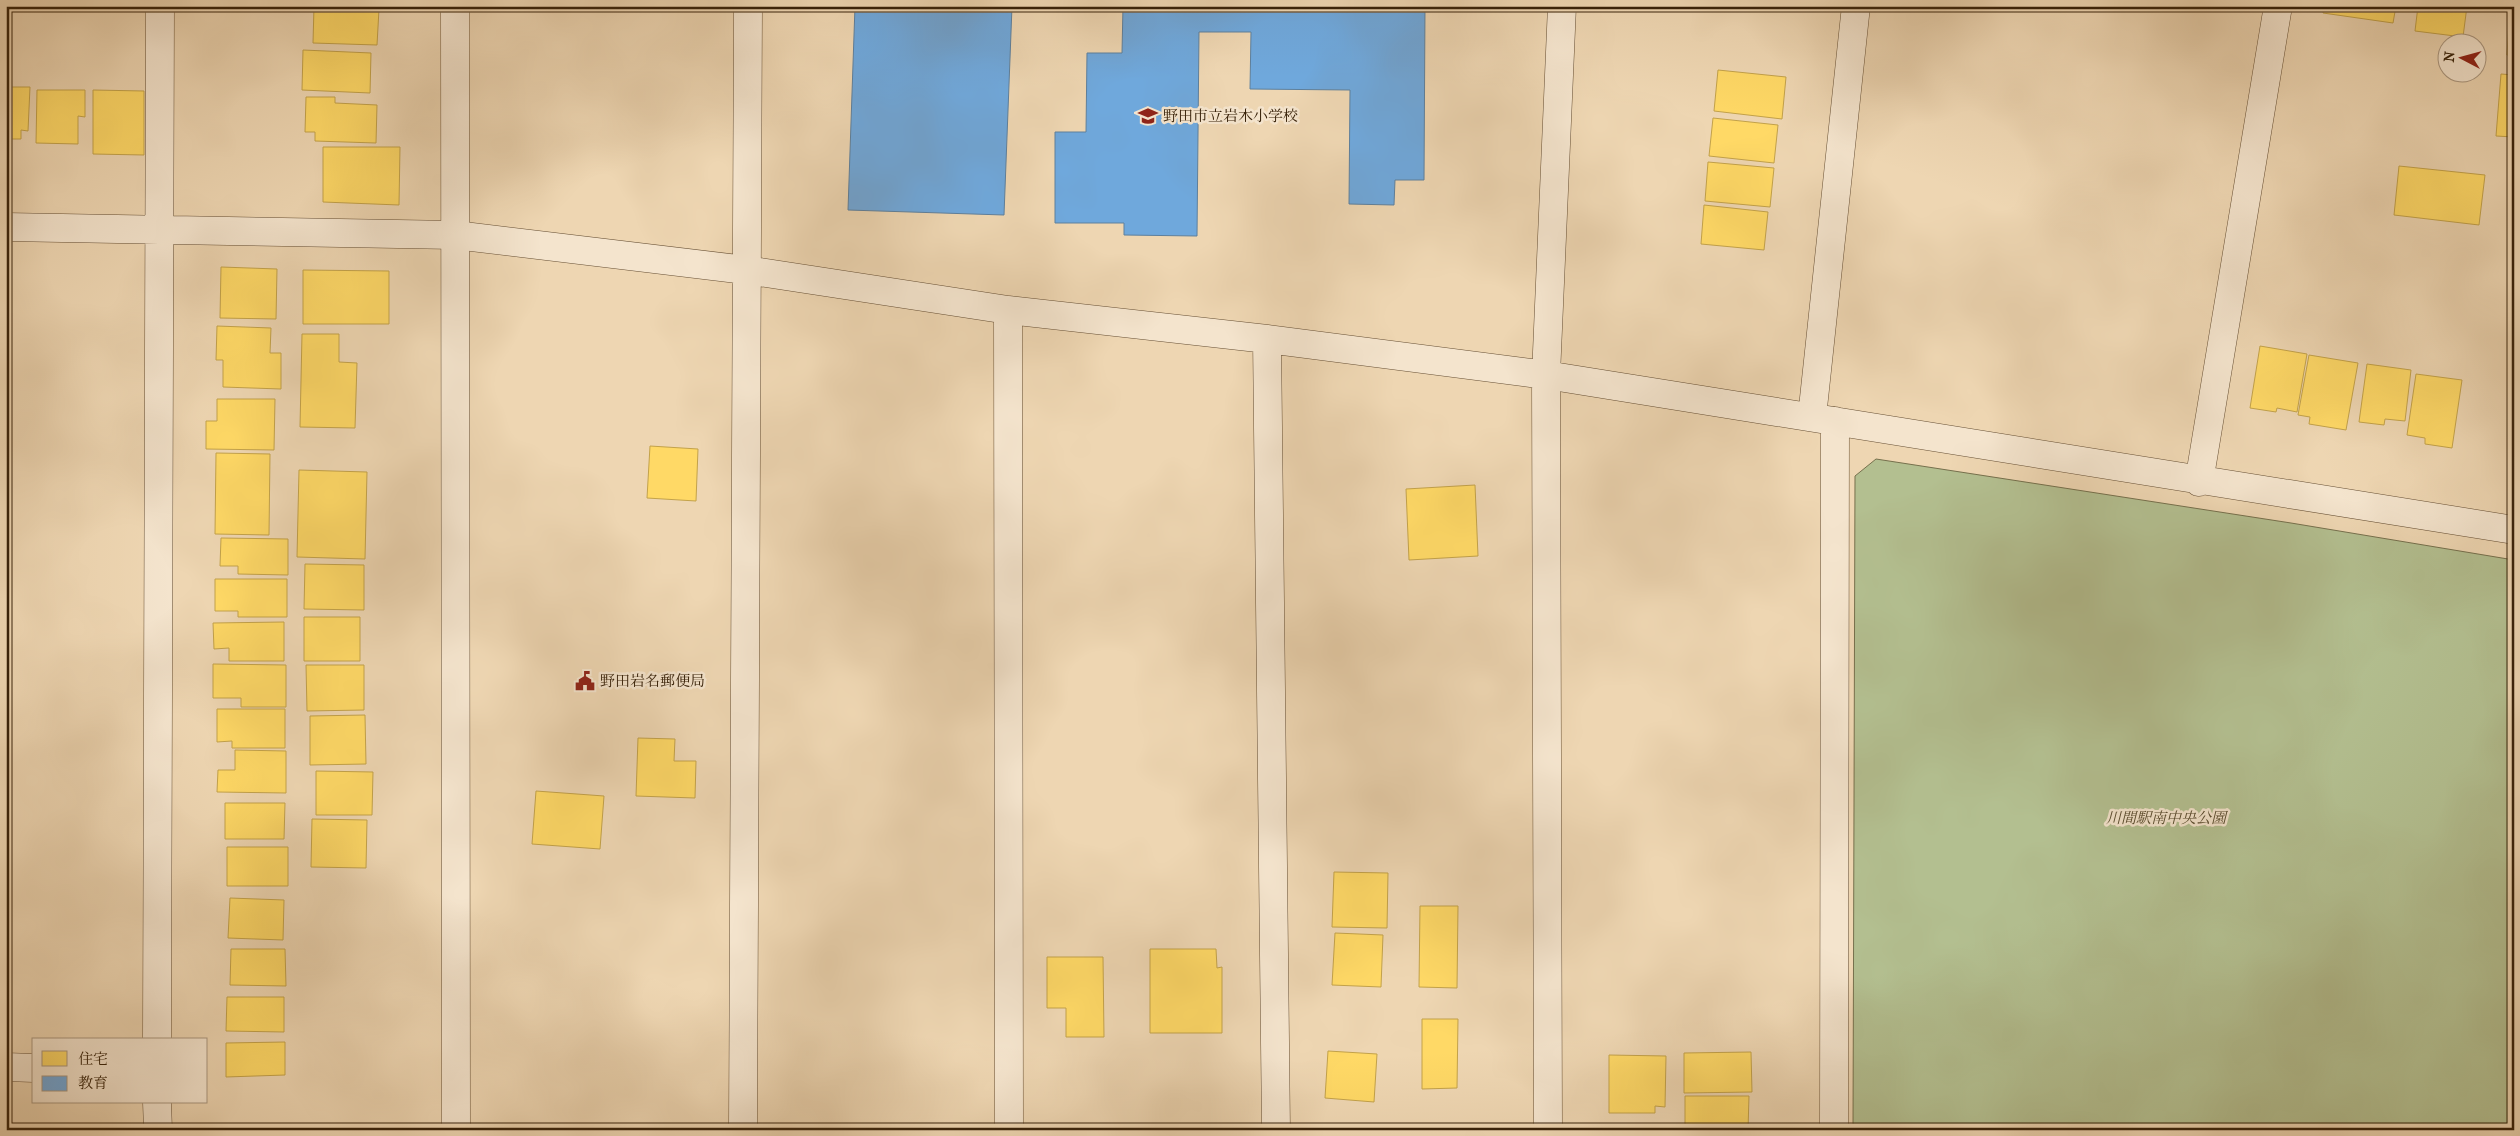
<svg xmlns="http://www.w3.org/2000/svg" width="2520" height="1136" font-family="'IM FELL French Canon','Noto Serif JP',serif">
  <rect width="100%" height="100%" fill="#eed6b2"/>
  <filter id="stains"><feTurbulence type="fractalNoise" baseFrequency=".004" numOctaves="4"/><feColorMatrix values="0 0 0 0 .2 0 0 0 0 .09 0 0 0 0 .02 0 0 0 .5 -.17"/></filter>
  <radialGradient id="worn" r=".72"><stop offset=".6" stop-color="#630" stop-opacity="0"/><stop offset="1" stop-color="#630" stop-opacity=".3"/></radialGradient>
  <path fill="#b3bf90" stroke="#76704d" d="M1876 459 2291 523 2514 560V1130H1853L1855 476Z"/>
  <path fill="#ffd966" stroke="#c3a24a" d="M314 6 379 9 377 45 313 43Z
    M2324 6H2396L2393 23 2323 13Z
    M2418 6H2467L2463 37 2415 31Z
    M2510 6H2514V55H2507Z
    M303 50 371 53 370 93 302 90Z
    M1718 70 1786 77 1782 119 1714 111Z
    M2501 74 2514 75V137L2496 136Z
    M6 87H30L28 131 21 130V139H11L10 147H6Z
    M37 90H85V117L78 116V144L36 143Z
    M93 90 144 91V155L93 154Z
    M306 97H335V103L377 105 376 143 315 141V132H305Z
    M1713 118 1778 125 1774 163 1709 156Z
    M323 147H400L399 205 323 202Z
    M1708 162 1774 168 1770 207 1705 201Z
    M2399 166 2485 175 2479 225 2394 215Z
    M1704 205 1768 212 1764 250 1701 244Z
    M221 267 277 269 276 319 220 318Z
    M303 270 389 271V324H303Z
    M217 326 271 328 270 353H281V389L223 387V360H216Z
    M302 334H339V362L357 363 355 428 300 427Z
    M2260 346 2307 354 2297 412 2277 408 2276 412 2250 408Z
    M2309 355 2358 363 2346 430 2309 424 2310 417 2298 415Z
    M2367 364 2411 370 2405 421 2385 419 2384 425 2359 422Z
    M2416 374 2462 380 2452 448 2425 444V438L2407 435Z
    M217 399H275L274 450 206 449V421H217Z
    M650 446 698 449 696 501 647 498Z
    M216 453 270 454 269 535 215 534Z
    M299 470 367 472 365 559 297 557Z
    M1475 485 1478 556 1409 560 1406 489Z
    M221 538 288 539V575L238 574V566H220Z
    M305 564 364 565V610L304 609Z
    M215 579H287V617H238V611H215Z
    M304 617H360V661H304Z
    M284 622V661H229V648L214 649 213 623Z
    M213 664 286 665V707H241V698H213Z
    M306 665H364V710L307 711Z
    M217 709H285V748H232V741L217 742Z
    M365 715 366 764 310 765V716Z
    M638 738 675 739 674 761H696L695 798 636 796Z
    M235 750 286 751V793L217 792 218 770H235Z
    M316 771 373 772 372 815H316Z
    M536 791 604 796 600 849 532 844Z
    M225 803H285L284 839H225Z
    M312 819 367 820 366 868 311 867Z
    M227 847H288V886H227Z
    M1334 872 1388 873 1387 928 1332 927Z
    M230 898 284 900 283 940 228 938Z
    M1420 906H1458L1457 988 1419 987Z
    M1335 933 1383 935 1381 987 1332 985Z
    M231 949H285L286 986 230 985Z
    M1150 949H1216L1217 968 1222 967V1033H1150Z
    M1047 957H1103L1104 1037H1066V1008H1047Z
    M227 997H284V1032L226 1031Z
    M1422 1019H1458L1457 1088 1422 1089Z
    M285 1042V1075L226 1077V1043Z
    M1328 1051 1377 1054 1374 1102 1325 1098Z
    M1751 1052 1752 1092 1684 1093V1053Z
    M1609 1055 1666 1056 1665 1107 1655 1106V1113H1609Z
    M1685 1096H1749L1748 1130H1685Z"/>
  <path fill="#6fa8dc" stroke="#5e809d" d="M855 6H1012L1004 215 848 210Z
    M1123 6H1425L1424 180H1395L1394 205 1349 204 1350 90 1250 89 1251 32H1199L1197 236 1124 235V223H1055V132H1086L1087 53H1122Z"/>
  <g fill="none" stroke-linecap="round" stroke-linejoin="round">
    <defs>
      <path id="minor" d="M6 227 455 235 746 270 1008 310 1267 339 1546 375 2514 530
        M1008 310 1009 1130
        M1267 339 1276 1130
        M1812 417 1856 6
        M2199 482 2278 6
        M157 1040 160 6
        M6 1067 34 1068
        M157 1102 158 1130
        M743 1130 748 6
        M1548 1130 1546 375 1562 6
        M1834 1130 1835 421"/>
      <path id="tertiary" d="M455 6 456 1130"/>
    </defs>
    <use href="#minor" stroke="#664f34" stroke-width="29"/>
    <use href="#tertiary" stroke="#664f34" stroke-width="29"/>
    <use href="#minor" stroke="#f4e4cd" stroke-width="28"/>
    <use href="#tertiary" stroke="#f4e4cd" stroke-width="28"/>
  </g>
  <defs>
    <symbol id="school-bare" viewBox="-9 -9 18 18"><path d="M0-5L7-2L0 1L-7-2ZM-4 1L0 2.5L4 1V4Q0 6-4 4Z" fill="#8f2418" stroke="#f4e4cd" stroke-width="2.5" paint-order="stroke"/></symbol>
    <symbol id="civic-bare" viewBox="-9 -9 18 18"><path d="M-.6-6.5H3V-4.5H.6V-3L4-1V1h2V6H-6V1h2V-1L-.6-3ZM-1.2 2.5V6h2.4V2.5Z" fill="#8f2418" stroke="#f4e4cd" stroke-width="2.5" paint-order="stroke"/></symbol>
  </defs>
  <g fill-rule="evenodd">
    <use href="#school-bare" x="1134" y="102" width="28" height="28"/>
    <use href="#civic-bare" x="571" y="667" width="28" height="28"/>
  </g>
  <g text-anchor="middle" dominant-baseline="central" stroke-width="5" stroke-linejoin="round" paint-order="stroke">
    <g font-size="15" fill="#38220a" stroke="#f4e4cd" text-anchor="start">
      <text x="1163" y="116">野田市立岩木小学校</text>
      <text x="600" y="681">野田岩名郵便局</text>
    </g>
    <g font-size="15" font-style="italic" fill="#57492c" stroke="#f4e4cd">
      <text x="2166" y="818">川間駅南中央公園</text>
    </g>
  </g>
  <rect width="2520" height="1136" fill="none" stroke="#eed6b2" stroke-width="25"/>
  <rect x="8" y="8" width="2505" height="1121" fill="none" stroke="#38220a" stroke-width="2.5"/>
  <rect x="12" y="12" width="2495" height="1111" fill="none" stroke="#38220a"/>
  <rect x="32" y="1038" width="175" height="65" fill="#f4e4cd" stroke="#a9967f"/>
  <rect x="42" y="1051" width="25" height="15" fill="#ffd966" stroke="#a9967f"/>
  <text x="78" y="1064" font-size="15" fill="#38220a">住宅</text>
  <rect x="42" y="1076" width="25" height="15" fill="#6fa8dc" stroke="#a9967f"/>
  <text x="78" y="1088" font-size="15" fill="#38220a">教育</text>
  <g transform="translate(2462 58) rotate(276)"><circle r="24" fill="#f4e4cd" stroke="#a9967f"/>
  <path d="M0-4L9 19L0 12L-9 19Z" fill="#8f2418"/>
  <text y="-8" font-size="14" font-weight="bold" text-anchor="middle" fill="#38220a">N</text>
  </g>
  <rect width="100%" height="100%" filter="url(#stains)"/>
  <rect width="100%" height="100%" fill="url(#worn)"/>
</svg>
